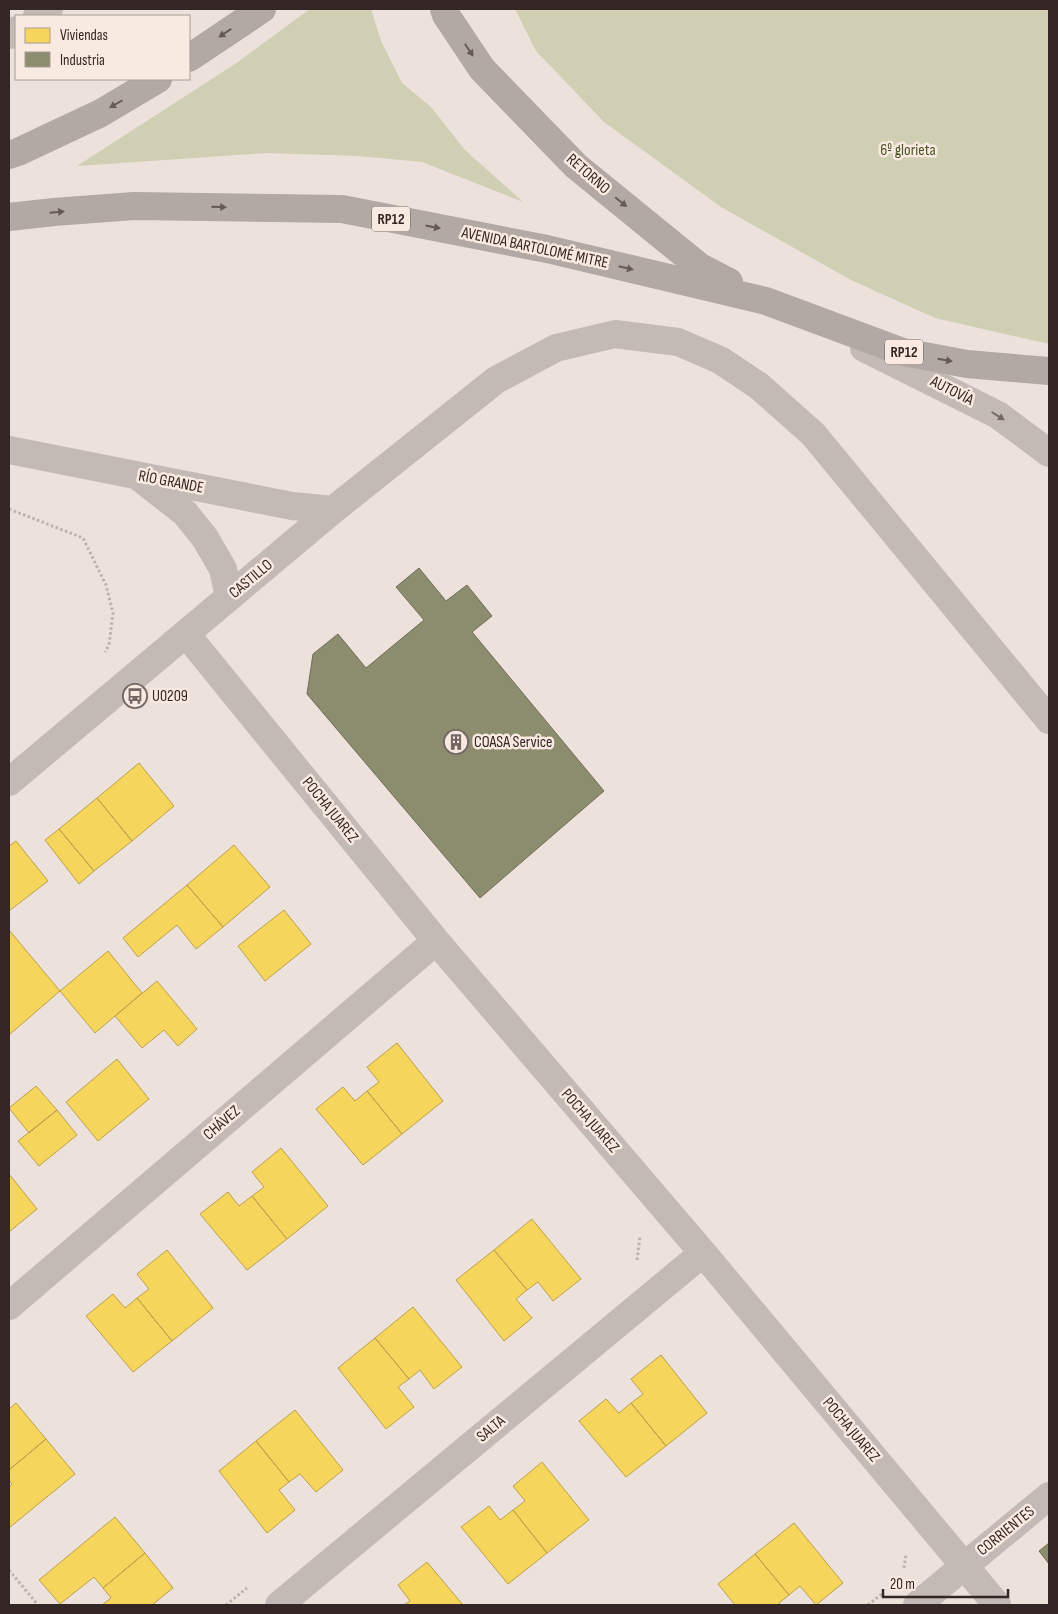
<svg xmlns="http://www.w3.org/2000/svg" width="1058" height="1614" font-family="'Sofia Sans Condensed',sans-serif">
  <rect width="100%" height="100%" fill="#ece1db"/>
  <path fill="#d0cfb4" d="M310 9H371L381 41 402 83 431 107 465 150 523 202 422 162 359 156 266 153 77 166 235 64Z
    M515 9H1049V344L935 318 851 280 721 207 604 122 536 51Z"/>
  <path fill="#f6d55c" stroke="#bca04b" d="M139 763 174 806 132 841 97 798Z
    M97 798 132 841 94 871 59 829Z
    M59 829 94 871 79 884 45 840Z
    M16 841 48 881 9 911V846Z
    M234 845 270 887 223 927 187 885Z
    M187 885 223 927 196 949 177 925 138 957 123 938Z
    M284 910 311 944 265 981 238 946Z
    M9 930 60 991 9 1035Z
    M108 951 142 993 95 1033 60 991Z
    M157 981 197 1029 178 1046 164 1030 142 1048 115 1016Z
    M397 1043 443 1101 402 1134 367 1091 379 1082 367 1067Z
    M117 1059 149 1099 98 1141 66 1102Z
    M36 1086 57 1110 29 1133 9 1108Z
    M343 1087 355 1101 367 1091 402 1134 363 1165 316 1109Z
    M57 1110 77 1135 39 1166 18 1141Z
    M281 1148 328 1206 287 1239 252 1196 264 1187 252 1172Z
    M9 1174 37 1209 9 1232Z
    M228 1192 239 1206 252 1196 287 1239 247 1270 200 1214Z
    M532 1219 581 1279 553 1301 538 1282 527 1290 494 1250Z
    M167 1250 213 1308 172 1341 137 1298 149 1289 137 1274Z
    M494 1250 527 1290 516 1299 532 1318 504 1341 456 1280Z
    M113 1294 125 1308 137 1298 172 1341 133 1372 86 1316Z
    M413 1307 462 1367 434 1389 420 1370 409 1379 375 1338Z
    M375 1338 409 1379 398 1387 414 1407 386 1429 338 1368Z
    M661 1355 707 1413 666 1446 631 1403 643 1394 631 1379Z
    M606 1399 619 1413 631 1403 666 1446 626 1477 579 1421Z
    M16 1403 46 1439 9 1470V1409Z
    M295 1410 343 1470 316 1492 300 1474 289 1482 256 1441Z
    M46 1439 75 1474 9 1528V1487L12 1484 9 1480V1470Z
    M256 1441 289 1482 279 1490 295 1510 267 1533 219 1471Z
    M542 1462 589 1520 547 1553 513 1510 525 1501 513 1486Z
    M489 1506 500 1520 513 1510 547 1553 508 1584 461 1527Z
    M115 1517 145 1553 103 1588 94 1577 60 1604 39 1580Z
    M794 1523 843 1583 816 1605 800 1586 789 1595 755 1554Z
    M145 1553 173 1588 152 1605H102L111 1598 103 1588Z
    M755 1554 789 1595 779 1603 780 1605H735L718 1584Z
    M427 1562 463 1605H404L410 1601 398 1585Z"/>
  <path fill="#8c8c6e" stroke="#726d58" d="M419 568 446 601 467 585 492 616 472 632 604 791 480 898 307 694 313 654 338 634 366 668 424 620 396 587Z
    M1049 1543V1564L1039 1551Z"/>
  <g fill="none" stroke-linecap="round" stroke-linejoin="round">
    <path stroke="#bdb2ae" stroke-width="3" stroke-dasharray="2.5 2.5" stroke-linecap="butt" d="M9 509 83 538 106 585 113 613 109 645 105 652
      M637 1260 640 1236
      M904 1568 906 1555
      M9 1570 38 1605
      M226 1605 247 1588
      M868 1605 883 1593"/>
    <path stroke="#c4bab5" stroke-width="28" d="M37 16 49 9
      M9 35 16 30
      M9 450 292 506 333 510
      M140 478 185 513 205 538 223 569 229 597
      M186 634 436 941 703 1253 997 1605
      M9 782 333 510 496 380 556 348 615 334 678 342 720 360 759 386 813 434 1049 720
      M9 1306 436 941
      M279 1605 703 1253
      M917 1605 1049 1496"/>
    <path stroke="#c4bab5" stroke-width="28" d="M864 348 998 415 1049 453"/>
    <path stroke="#b2a8a4" stroke-width="28" d="M444 9 446 15 482 69 576 166 700 267 729 282
      M189 58 262 9
      M9 155 18 152 101 113 158 79
      M9 217 54 212 134 206 342 209 547 249 766 301 903 352 967 364 1049 371"/>
  </g>
  <defs><path id="oneway-solid" d="M-6-.8H1V-3.2L6.5 0L1 3.2V.8H-6Z" transform="scale(1.25)"/></defs>
  <g fill="#665a57">
    <use href="#oneway-solid" transform="translate(225 33) rotate(146)"/>
    <use href="#oneway-solid" transform="translate(469 50) rotate(56)"/>
    <use href="#oneway-solid" transform="translate(116 104) rotate(150)"/>
    <use href="#oneway-solid" transform="translate(621 202) rotate(39)"/>
    <use href="#oneway-solid" transform="translate(219 207) rotate(1)"/>
    <use href="#oneway-solid" transform="translate(57 212) rotate(-5)"/>
    <use href="#oneway-solid" transform="translate(433 227) rotate(11)"/>
    <use href="#oneway-solid" transform="translate(626 268) rotate(13)"/>
    <use href="#oneway-solid" transform="translate(945 360) rotate(10)"/>
  </g>
  <use fill="#756965" href="#oneway-solid" transform="translate(998 416) rotate(32)"/>
  <defs>
    <symbol id="bus-ring" viewBox="-11 -11 22 22"><circle r="9.5" fill="#f9eae1" stroke="#746764" stroke-width="1.5"/><path d="M-5-6H5V4H4V6H2V4H-2V6H-4V4H-5ZM-3.5-4V0h7V-4ZM-3.5 1.2v1.5H-2V1.2ZM2 1.2v1.5H3.5V1.2Z" fill="#746764"/></symbol>
    <symbol id="building-ring" viewBox="-11 -11 22 22"><circle r="9.5" fill="#f9eae1" stroke="#746764" stroke-width="1.5"/><path d="M-4-6H4V6H1V3H-1V6H-4ZM-2.5-4.3h1.7v1.8h-1.7ZM.8-4.3h1.7v1.8H.8ZM-2.5-1h1.7V.8h-1.7ZM.8-1h1.7V.8H.8Z" fill="#746764"/></symbol>
  </defs>
  <g fill-rule="evenodd">
    <use href="#bus-ring" x="121" y="682" width="28" height="28"/>
    <use href="#building-ring" x="442" y="728" width="28" height="28"/>
  </g>
  <g text-anchor="middle" dominant-baseline="central" stroke-width="5" stroke-linejoin="round" paint-order="stroke">
    <g fill="#f9eae1" stroke="#6f615d" stroke-width="1">
      <rect x="372" y="206.5" width="38" height="25" rx="4"/>
      <rect x="885" y="339.5" width="38" height="25" rx="4"/>
    </g>
    <g font-size="15" font-weight="bold" fill="#342624">
      <text x="391" y="219">RP12</text>
      <text x="904" y="352">RP12</text>
    </g>
    <g font-size="16" fill="#4a5327" stroke="#f9eae1">
      <text x="908" y="150">6º glorieta</text>
    </g>
    <g font-size="16" fill="#342624" stroke="#f9eae1">
      <text transform="translate(588 174) rotate(41)">RETORNO</text>
      <text transform="translate(535 248) rotate(12)">AVENIDA BARTOLOMÉ MITRE</text>
      <text transform="translate(952 391) rotate(27)">AUTOVÍA</text>
      <text transform="translate(171 482) rotate(11)">RÍO GRANDE</text>
      <text transform="translate(251 579) rotate(-40)">CASTILLO</text>
      <text transform="translate(330 810) rotate(51)">POCHA JUAREZ</text>
      <text transform="translate(590 1121) rotate(49)">POCHA JUAREZ</text>
      <text transform="translate(222 1123) rotate(-41)">CHÁVEZ</text>
      <text transform="translate(491 1429) rotate(-40)">SALTA</text>
      <text transform="translate(851 1430) rotate(50)">POCHA JUAREZ</text>
      <text transform="translate(1006 1531) rotate(-39)">CORRIENTES</text>
    </g>
    <g font-size="16" fill="#342624" stroke="#f9eae1" text-anchor="start">
      <text x="152" y="696">U0209</text>
      <text x="474" y="742">COASA Service</text>
    </g>
  </g>
  <rect width="1058" height="1614" fill="none" stroke="#342624" stroke-width="20"/>
  <rect x="15" y="15" width="175" height="65" fill="#f9eae1" stroke="#aa9c95"/>
  <rect x="25" y="28" width="25" height="15" fill="#f6d55c" stroke="#aa9c95"/>
  <text x="60" y="40" font-size="15" fill="#342624">Viviendas</text>
  <rect x="25" y="52" width="25" height="15" fill="#8c8c6e" stroke="#aa9c95"/>
  <text x="60" y="65" font-size="15" fill="#342624">Industria</text>
  <path d="M883 1589v8h125v-8" fill="none" stroke="#342624" stroke-width="2.5"/>
  <text x="890" y="1589" font-size="15" fill="#342624" stroke="#f9eae1" stroke-width="4" paint-order="stroke">20 m</text>
</svg>
